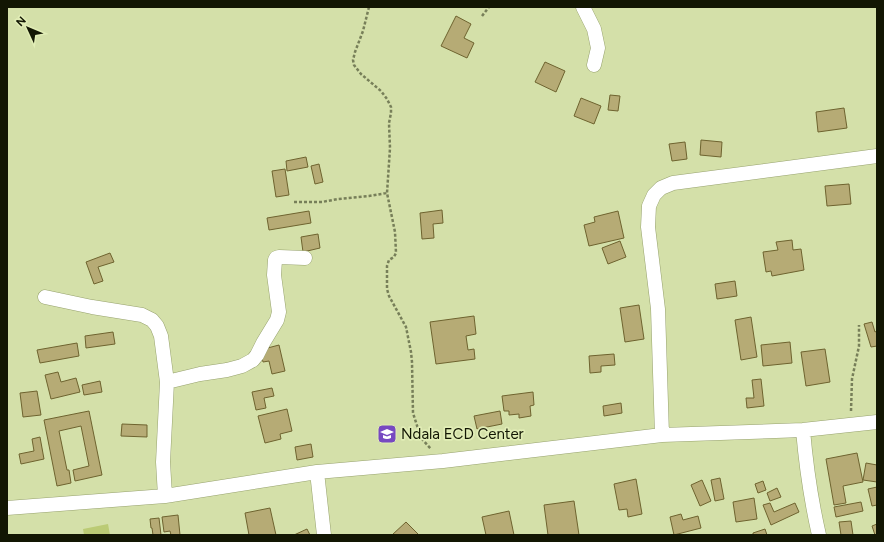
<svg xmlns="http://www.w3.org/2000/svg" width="884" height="542" font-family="Figtree,sans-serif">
  <rect width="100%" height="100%" fill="#d4e0a9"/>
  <path fill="#bbcb75" d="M108 524 110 535H84L83 529Z"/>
  <path fill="#b6ab75" stroke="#6e632f" d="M456 16 471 24 464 38 474 43 467 58 441 46Z
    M545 62 565 71 556 92 535 82Z
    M610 95 620 96 618 111 608 110Z
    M581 98 601 106 594 124 574 116Z
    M844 108 847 128 818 132 816 112Z
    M701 140 722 142 721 157 700 155Z
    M685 142 687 159 672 161 669 144Z
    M306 157 308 167 287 171 286 161Z
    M319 164 323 182 315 184 311 166Z
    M285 169 289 195 276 197 272 171Z
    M849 184 851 204 827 206 825 186Z
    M442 210 443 223 433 224 434 238 422 239 420 213Z
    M309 211 311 223 269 230 267 218Z
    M618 211 624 238 589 246 584 225 595 222 594 217Z
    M318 234 320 248 303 252 301 237Z
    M792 240 793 250 801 249 804 270 772 276 771 271 766 272 763 252 778 250 776 242Z
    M620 241 626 257 608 264 602 248Z
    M110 253 114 262 98 267 103 281 94 284 86 262Z
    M735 281 737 296 717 299 715 284Z
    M639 305 644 339 625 342 620 308Z
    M474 316 476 334 466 336 468 350 474 349 475 359 436 364 430 322Z
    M751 317 757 357 741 360 735 320Z
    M872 322 875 332 877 331V346L871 347 864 324Z
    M113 332 115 344 86 348 85 336Z
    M790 342 792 363 763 366 761 345Z
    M77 343 79 356 40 363 37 350Z
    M279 345 285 371 272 374 269 361 263 362 260 350Z
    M825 349 830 382 806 386 801 352Z
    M614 354 615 365 601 366V372L590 373 589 356Z
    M58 372 61 382 76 378 80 392 51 399 45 375Z
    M761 379 764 406 747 408 746 398H754L752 380Z
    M100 381 102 392 84 395 82 385Z
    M272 388 274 396 264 398 266 408 256 410 252 392Z
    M37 391 41 415 23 417 20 393Z
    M533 392 534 405 530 406 531 416 519 418V414L509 415V411H504L502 396Z
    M621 403 622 413 604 416 603 406Z
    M287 409 292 431 280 434 281 439 265 443 258 416Z
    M89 411 102 475 75 481 73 470 89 466 81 426 59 431 67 470H69L71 483 57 486 44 420Z
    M500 411 502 424 477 429 474 416Z
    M122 424 147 425V437L121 436Z
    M40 437 44 459 21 464 19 454 34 451 32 439Z
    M311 444 313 457 297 460 295 447Z
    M857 453 863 482 843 486 846 503 834 505 826 459Z
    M866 463 877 465V482L863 480Z
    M720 478 724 499 715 501 711 480Z
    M636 479 642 514 628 517 627 509 619 510 614 484Z
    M702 480 711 501 700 506 691 485Z
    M763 481 766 490 758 493 755 484Z
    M877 487V505L872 506 868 489Z
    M777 488 781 497 770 501 767 493Z
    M754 498 757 519 736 522 733 502Z
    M574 501 579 535H548L544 505Z
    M861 502 863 511 836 517 834 507Z
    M770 503 774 512 795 503 799 512 771 525 763 505Z
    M270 508 276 535H249L245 513Z
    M509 511 514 535H486L482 517Z
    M681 514 683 520 698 516 701 528 674 535 670 517Z
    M178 515 180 535H171L170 531 164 532 162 517Z
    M159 518 161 535H153L152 528H151L150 519Z
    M851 521 853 535H841L839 522Z
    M406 522 419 535H392Z
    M877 524V535H875L872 526Z
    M307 529 310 535H294Z
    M765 529 767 535H753V533Z"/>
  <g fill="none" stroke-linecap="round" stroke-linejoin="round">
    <defs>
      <path id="minor" d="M583 7 594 29 598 48 594 65
        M45 297 92 307 142 315 152 320 157 326 161 336 167 382 163 462 165 496
        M167 382 200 374 227 370 242 366 253 360 257 355 263 343 277 320 279 312 274 275 275 260 276 258 279 257 305 258
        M803 430C806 465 811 500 819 535
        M662 435 658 309 648 227 649 206 654 195 661 188 673 183 877 156
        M317 472 324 535
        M7 508 165 496 317 472 443 461 662 435 803 430 877 422"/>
    </defs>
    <use href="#minor" stroke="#97a26e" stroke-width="15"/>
    <path stroke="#777f59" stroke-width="2.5" stroke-dasharray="3 2" stroke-linecap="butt" d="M369 7 363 31 355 52 353 60 354 65 361 74 381 91 387 99 391 107V113L389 123 390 148 387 193 395 232 396 253 394 257 389 260 387 266V289L389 296 406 327 411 352 412 362 413 413 421 438 431 449
      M482 16 489 7
      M294 202H322L338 199 369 196 387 193
      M851 411 852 379 859 346V325"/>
    <use href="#minor" stroke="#fff" stroke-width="14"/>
  </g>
  <defs>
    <symbol id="school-square" viewBox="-11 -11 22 22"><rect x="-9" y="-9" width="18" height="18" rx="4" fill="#7749c1" stroke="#e1edb6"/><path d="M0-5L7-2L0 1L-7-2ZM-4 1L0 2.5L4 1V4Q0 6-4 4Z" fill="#fff"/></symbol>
  </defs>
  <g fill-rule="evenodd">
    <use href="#school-square" x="376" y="423" width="22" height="22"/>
  </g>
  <g text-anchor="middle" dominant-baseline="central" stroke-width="3.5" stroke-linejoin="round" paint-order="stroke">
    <g font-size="15" fill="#121603" stroke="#e1edb6" text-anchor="start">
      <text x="401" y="434">Ndala ECD Center</text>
    </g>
  </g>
  <rect width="884" height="542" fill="none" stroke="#121603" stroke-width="16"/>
  <g transform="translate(28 28) rotate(314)" stroke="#e1edb6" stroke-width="3" paint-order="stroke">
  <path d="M0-3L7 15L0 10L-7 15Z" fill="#121603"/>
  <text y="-6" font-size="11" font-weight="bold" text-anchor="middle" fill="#121603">N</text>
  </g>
</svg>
